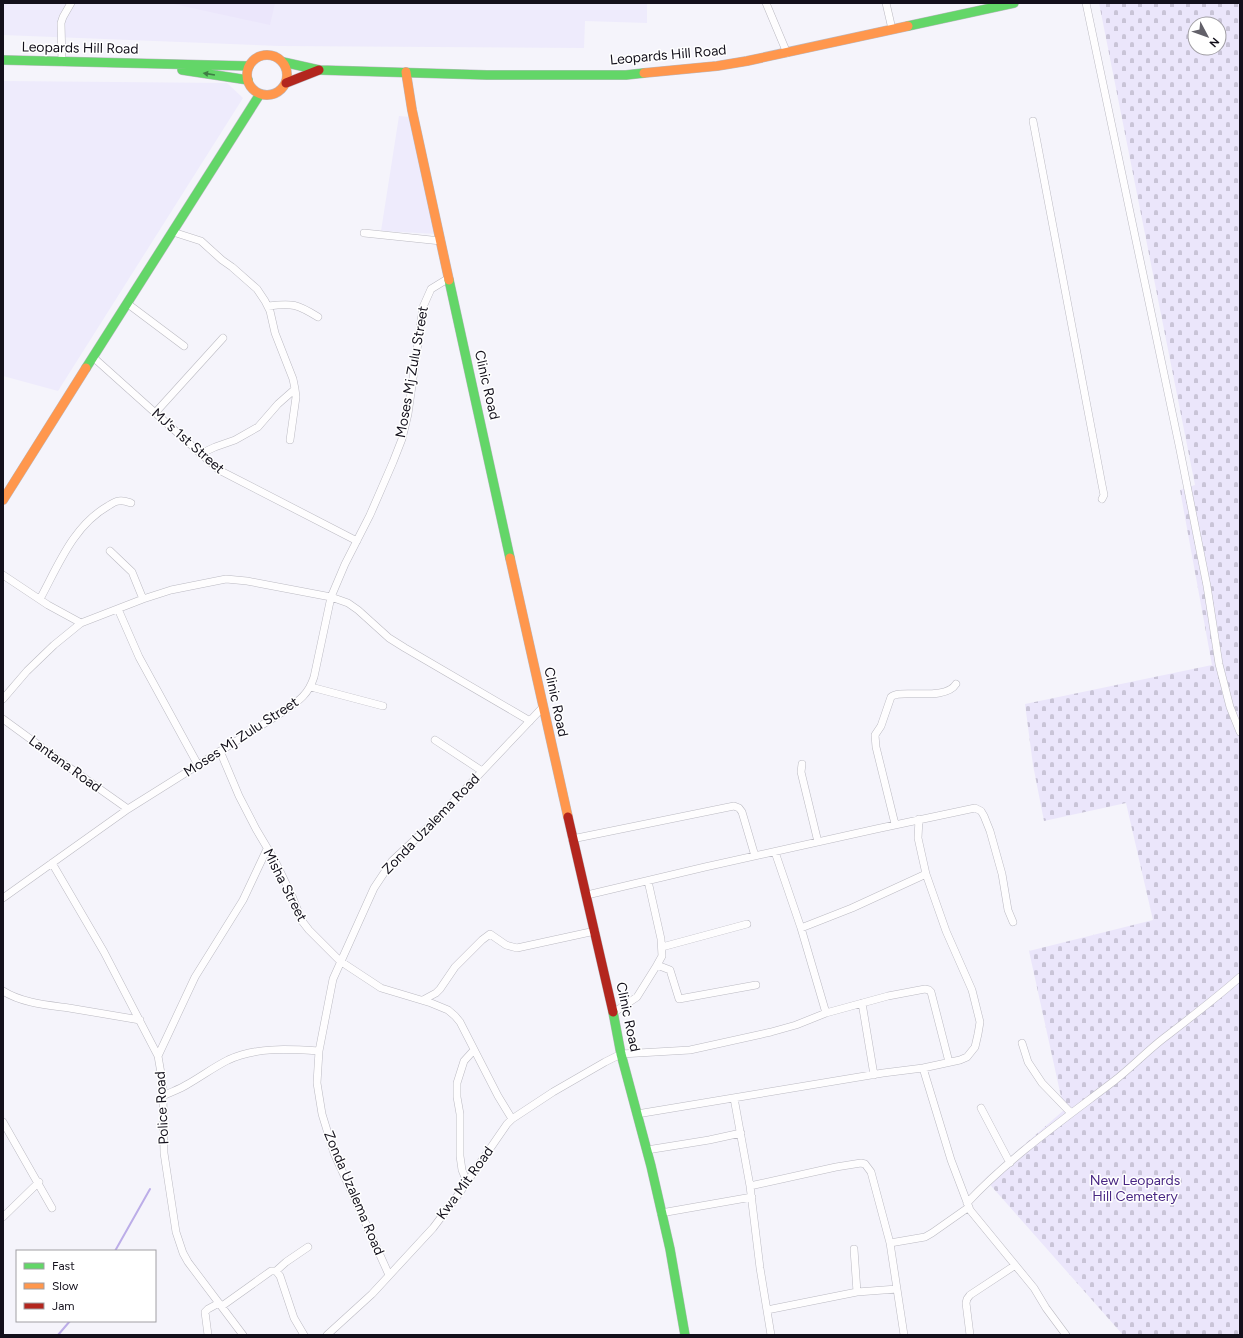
<svg xmlns="http://www.w3.org/2000/svg" width="1243" height="1338" font-family="Figtree,sans-serif">
  <defs>
    <pattern id="cemetery-stones" width="16" height="16" patternUnits="userSpaceOnUse"><rect width="16" height="16" fill="#ebe6fb"/><path d="M2 7V4a2 2 0 0 1 4 0v3zM10 15v-3a2 2 0 0 1 4 0v3z" fill="#c9c4d7"/></pattern>
  </defs>
  <rect width="100%" height="100%" fill="#f5f4fb"/>
  <path fill="#eeebfc" d="M3 3H647V23L585 21 584 48 279 46 3 35Z
    M3 81 227 83 243 98 58 391 3 376Z
    M399 116 410 117 437 234 381 231Z"/>
  <path fill="url(#cemetery-stones)" fill-rule="evenodd" d="M1099 3H1240V1335H1123L985 1179 1064 1110 1029 951 1153 920 1126 803 1044 821 1033 765 1025 704 1212 665 1180 490 1195 485ZM1195 24H1219V48H1195Z"/>
  <path fill="#ebe6fb" d="M169 3H275L270 25Z"/>
  <g fill="none" stroke-linecap="round" stroke-linejoin="round">
    <path stroke="#bcade8" stroke-width="2" d="M115 1251 150 1189
      M58 1335 70 1321"/>
    <defs>
      <path id="street" d="M766 3 787 53
        M886 3 892 29
        M1086 3 1179 445 1207 586 1219 664 1230 707 1240 732
        M62 62 61 23 63 17 71 3
        M1033 121 1102 485 1104 495 1102 499
        M173 232 201 241 222 260 232 267 257 289 265 301 270 311 275 333 293 379 295 389 278 404 258 427 235 440 215 447 200 454
        M364 233 441 241
        M128 304 184 346
        M268 306C293 303 297 304 318 317
        M94 358 219 470 357 541
        M155 413 223 338
        M290 440 296 397 295 389
        M110 551 132 572 143 599
        M3 575 48 605 81 623
        M40 599C58 566 73 526 108 506 111 504 116 501 119 501 123 500 128 502 131 503
        M118 609 139 657 198 765
        M311 687 383 706
        M3 699 27 671 54 645 81 623 143 599 171 590 226 579 247 581 331 597 348 603 358 610 389 638 405 648 530 721
        M3 719 70 768 128 809
        M435 740 482 771
        M220 751 239 796 256 829 275 861 292 896 302 921 309 930 340 961 381 988 431 1003 448 1010 455 1016 460 1022 498 1096 512 1119
        M802 764 801 772 818 842
        M895 824 876 747 875 735 881 726 891 697C899 688 945 702 956 684
        M572 839 734 806 739 808 742 812 755 856
        M775 852 801 928 826 1013
        M52 863 104 952 158 1056 162 1079 163 1096 164 1153 176 1232 183 1253 188 1262 243 1335
        M587 895 705 867 876 829 975 808 981 811 984 816 990 831 1002 874 1008 910 1013 922
        M3 898 128 809 281 713C297 702 308 696 314 677L331 597 345 564 370 515 393 462 402 439 408 414 423 307 431 289 449 278
        M801 928 852 908 926 874
        M662 947 747 924
        M657 965 670 970 679 999 756 985
        M3 991C22 1003 47 1005 69 1008 92 1012 116 1016 140 1020
        M423 1000 436 993 440 989 455 967 482 940 490 934 506 945 517 948 595 931
        M862 1003 874 1075
        M613 1013 637 997 657 965 662 956 661 939 648 881
        M1022 1043 1028 1062 1042 1083 1071 1113
        M158 1056 195 977 243 900 267 849
        M923 1068 951 1160 970 1210 1034 1288 1046 1308 1066 1335
        M163 1096C171 1092 180 1089 188 1084 202 1076 214 1067 228 1060 256 1047 288 1049 319 1051
        M734 1098 750 1186 760 1268 771 1335
        M981 1108 1010 1163
        M637 1114 883 1073 923 1068 960 1060 967 1057 975 1047 978 1034 980 1022 972 990 946 931 926 874 918 838 919 819
        M3 1122 52 1208
        M647 1150 709 1140 741 1133
        M467 1182 462 1170 460 1156V1114L457 1097V1083L464 1061 474 1050
        M750 1186 836 1167 861 1163 865 1164 871 1172 890 1243 904 1335
        M967 1203C1010 1157 1063 1120 1114 1081 1131 1068 1147 1051 1164 1038 1190 1018 1215 999 1240 977
        M661 1213 752 1197
        M3 1217 39 1182
        M890 1243 925 1237 932 1233 969 1207
        M854 1249 857 1292
        M276 1271 280 1276 294 1318 304 1335
        M389 1275 334 1153 322 1114 317 1083 319 1051 333 979 374 888 392 861 437 819 543 707
        M222 1306 271 1271H276L286 1262 308 1247
        M767 1310 857 1292 897 1289
        M208 1335 205 1312 208 1309 219 1303
        M327 1335 372 1294 433 1228 458 1195 507 1124 512 1119 553 1092 605 1062 621 1054 690 1050 771 1032 796 1025 826 1013 888 996 925 989 929 990 931 992 949 1062
        M970 1335 966 1303 967 1299 970 1295 1014 1266"/>
      <path id="fast" d="M908 26 1014 3
        M3 60 249 66
        M283 62 319 70 487 75H626L644 73
        M182 70 248 80
        M449 280 510 558
        M86 368 260 94
        M613 1012 621 1054 651 1166 670 1249 685 1335"/>
      <path id="slow" d="M247 75a20 20 0 1 1 40 0a20 20 0 1 1-40 0Z
        M406 72 412 110 449 280
        M644 73 717 66 747 61 908 26
        M3 500 86 368
        M510 558 568 817"/>
      <path id="jam" d="M286 83 319 70
        M568 817 613 1012"/>
    </defs>
    <use href="#street" stroke="#bbbac2" stroke-width="8"/>
    <use href="#fast" stroke="#bbbac2" stroke-width="10"/>
    <use href="#slow" stroke="#bbbac2" stroke-width="10"/>
    <use href="#jam" stroke="#bbbac2" stroke-width="10"/>
    <use href="#street" stroke="#fefdfe" stroke-width="7"/>
    <use href="#fast" stroke="#63d668" stroke-width="9"/>
    <use href="#slow" stroke="#ff974d" stroke-width="9"/>
    <use href="#jam" stroke="#b3261e" stroke-width="9"/>
  </g>
  <defs><path id="oneway-solid" d="M-6-.8H1V-3.2L6.5 0L1 3.2V.8H-6Z"/></defs>
  <use fill="#3f7d45" href="#oneway-solid" transform="translate(209 74) rotate(-171)"/>
  <g text-anchor="middle" dominant-baseline="central" stroke-width="3" stroke-linejoin="round" paint-order="stroke">
    <g font-size="14" fill="#13101b" stroke="#fff">
      <text transform="translate(80 48) rotate(1)">Leopards Hill Road</text>
      <text transform="translate(668 55) rotate(-5)">Leopards Hill Road</text>
      <text transform="translate(412 372) rotate(-80)">Moses Mj Zulu Street</text>
      <text transform="translate(487 385) rotate(77)">Clinic Road</text>
      <text transform="translate(188 441) rotate(41)">MJ’s 1st Street</text>
      <text transform="translate(556 702) rotate(78)">Clinic Road</text>
      <text transform="translate(241 737) rotate(-33)">Moses Mj Zulu Street</text>
      <text transform="translate(65 764) rotate(36)">Lantana Road</text>
      <text transform="translate(431 824) rotate(-46)">Zonda Uzalema Road</text>
      <text transform="translate(285 885) rotate(63)">Misha Street</text>
      <text transform="translate(628 1017) rotate(78)">Clinic Road</text>
      <text transform="translate(162 1108) rotate(-93)">Police Road</text>
      <text transform="translate(465 1183) rotate(-54)">Kwa Mit Road</text>
      <text transform="translate(354 1193) rotate(67)">Zonda Uzalema Road</text>
    </g>
    <g font-size="14" fill="#482683" stroke="#fff">
      <text x="1135" y="1180">New Leopards<tspan x="1135" dy="16">Hill Cemetery</tspan></text>
    </g>
  </g>
  <rect width="1243" height="1338" fill="none" stroke="#13101b" stroke-width="8"/>
  <rect x="16" y="1250" width="140" height="72" fill="#ffffff" stroke="#a19fa4"/>
  <rect x="24" y="1263" width="20" height="6" fill="#63d668" stroke="#a19fa4"/>
  <text x="52" y="1270" font-size="12" fill="#13101b">Fast</text>
  <rect x="24" y="1283" width="20" height="6" fill="#ff974d" stroke="#a19fa4"/>
  <text x="52" y="1290" font-size="12" fill="#13101b">Slow</text>
  <rect x="24" y="1303" width="20" height="6" fill="#b3261e" stroke="#a19fa4"/>
  <text x="52" y="1310" font-size="12" fill="#13101b">Jam</text>
  <g transform="translate(1207 36) rotate(131)"><circle r="19" fill="#ffffff" stroke="#a19fa4"/>
  <path d="M0-3L7 15L0 10L-7 15Z" fill="#626069"/>
  <text y="-6" font-size="11" font-weight="bold" text-anchor="middle" fill="#13101b">N</text>
  </g>
</svg>
